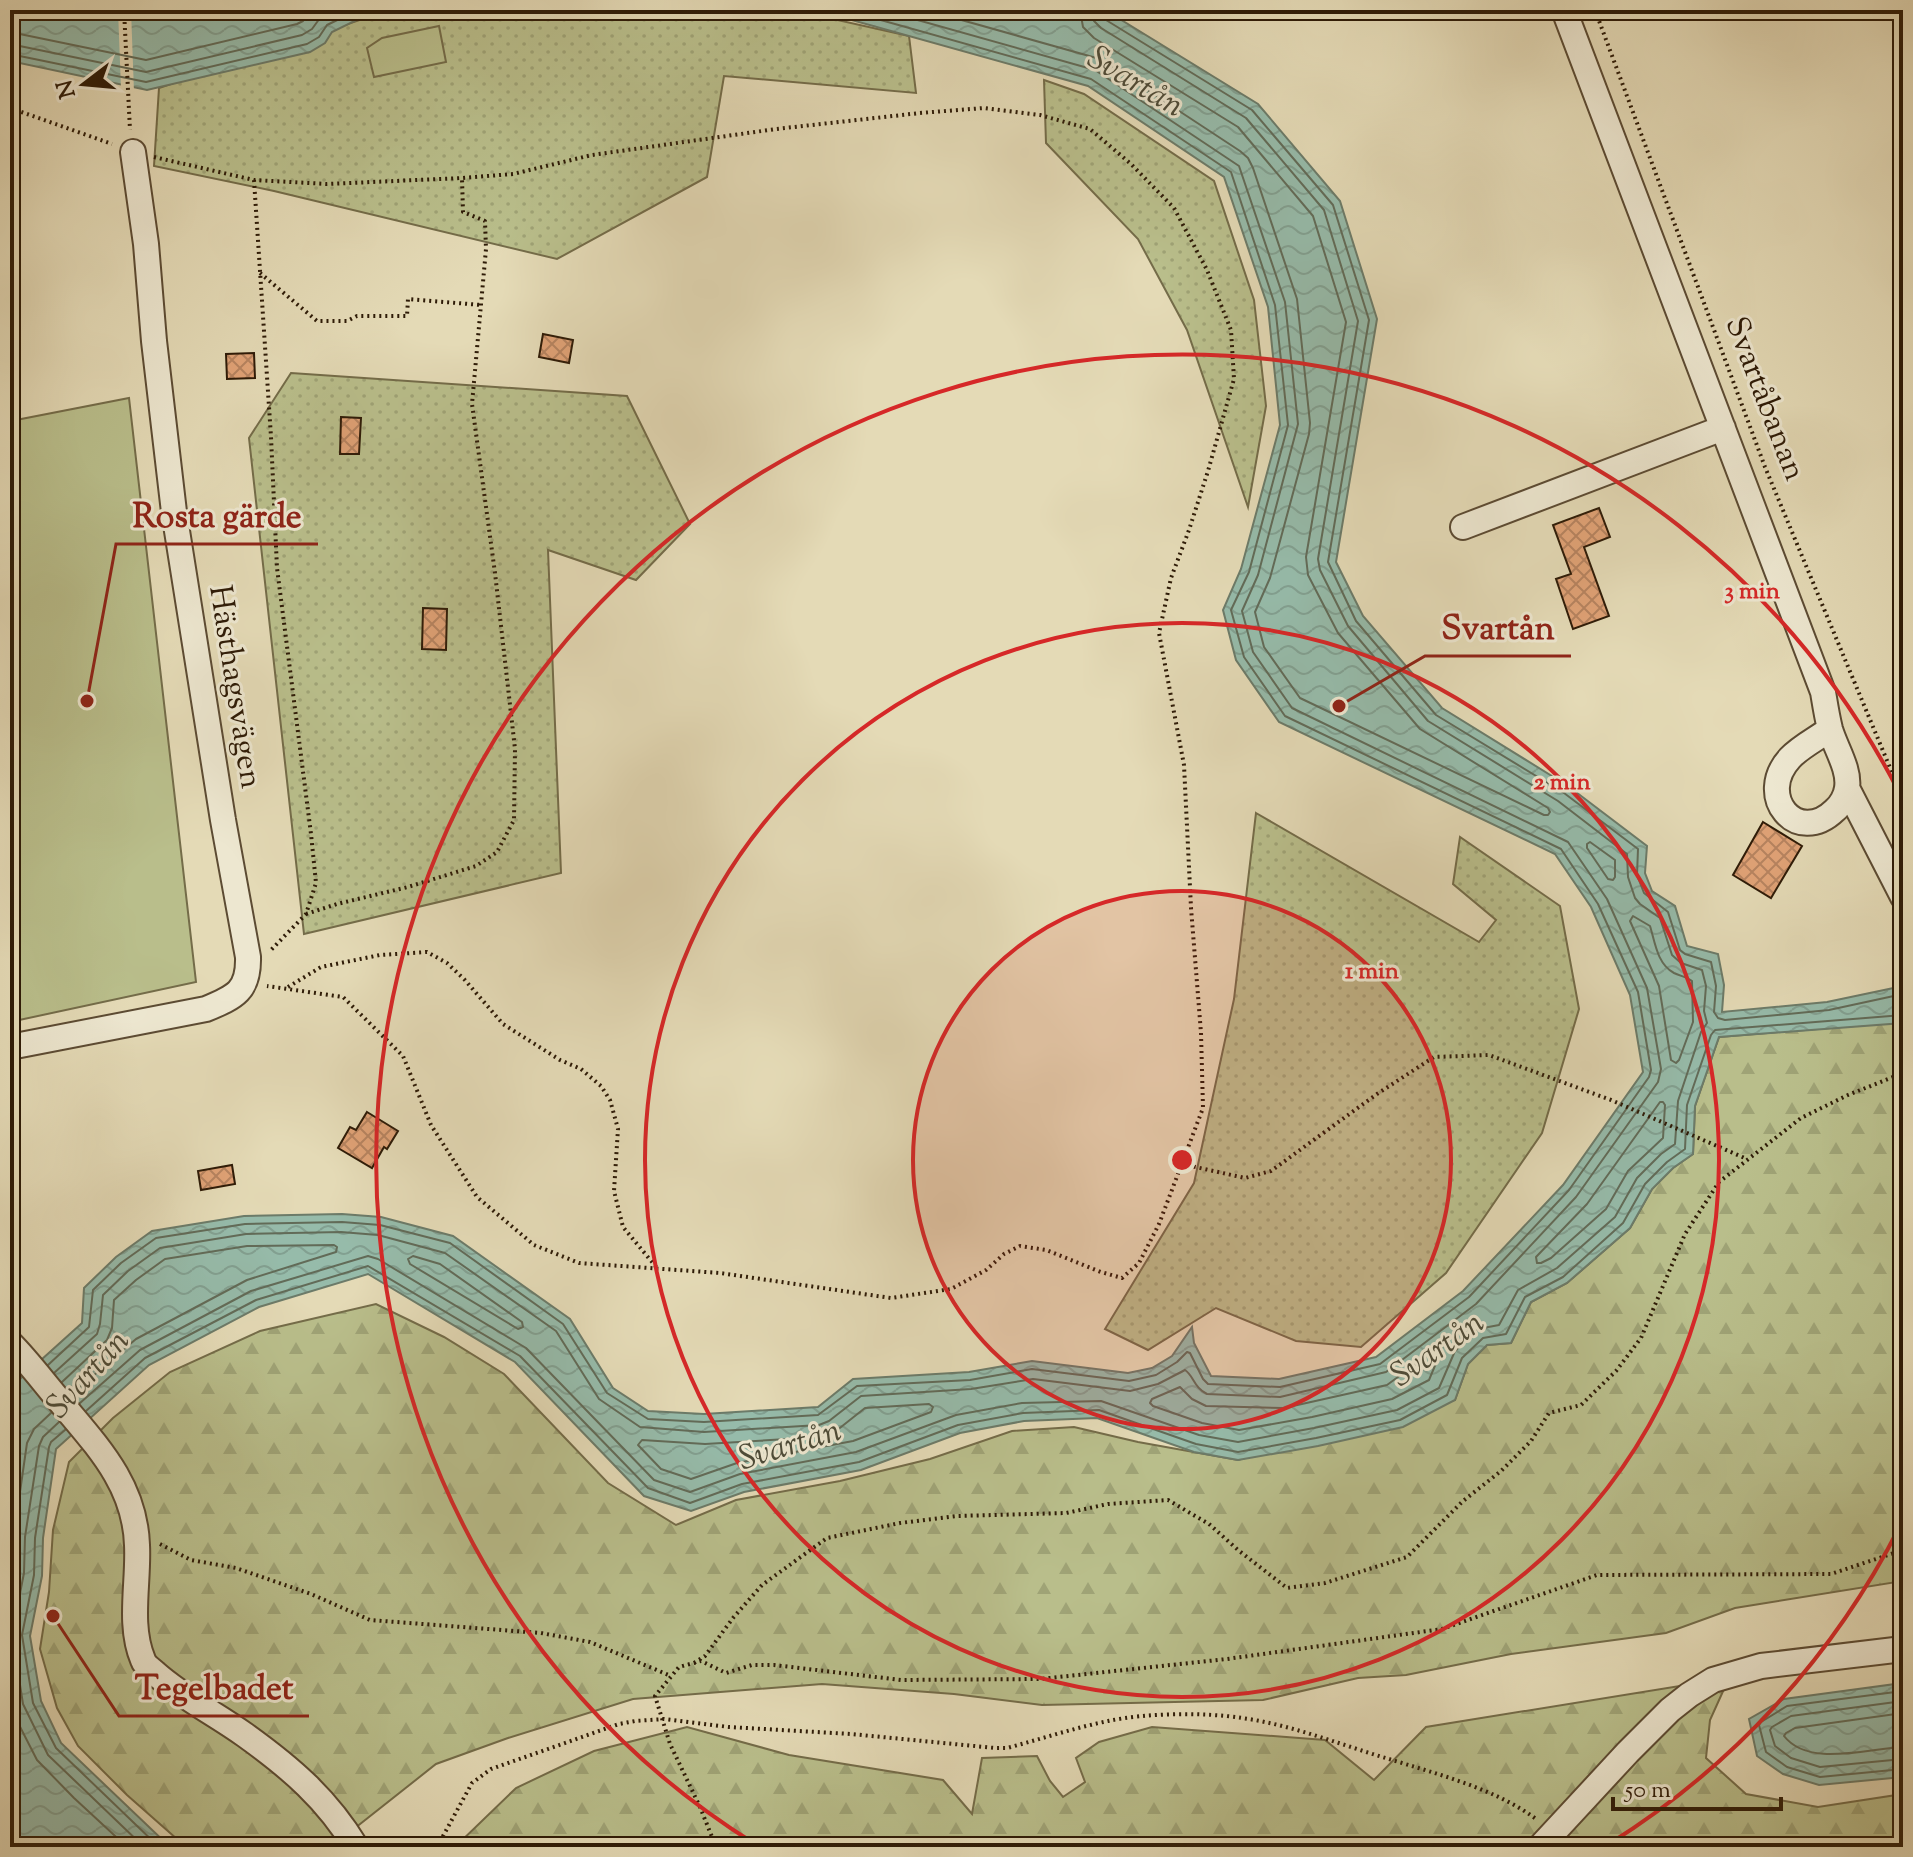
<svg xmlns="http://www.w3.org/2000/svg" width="1913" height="1857" font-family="'Sorts Mill Goudy',serif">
  <defs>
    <pattern id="grass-dots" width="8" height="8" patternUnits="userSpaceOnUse" patternTransform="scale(2)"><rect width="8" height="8" fill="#b9be8b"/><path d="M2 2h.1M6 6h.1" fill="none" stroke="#9fa376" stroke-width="1.8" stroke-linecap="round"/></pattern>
    <pattern id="forest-firs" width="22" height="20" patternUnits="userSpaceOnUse" patternTransform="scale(2)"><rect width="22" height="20" fill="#b9be8b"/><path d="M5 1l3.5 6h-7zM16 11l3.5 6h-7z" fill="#9fa376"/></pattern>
    <pattern id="water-waves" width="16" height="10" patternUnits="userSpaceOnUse" patternTransform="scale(2)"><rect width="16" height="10" fill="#96bbaa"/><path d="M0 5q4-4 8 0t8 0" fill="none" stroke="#82a091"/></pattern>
    <pattern id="building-cross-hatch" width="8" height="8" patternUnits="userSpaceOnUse" patternTransform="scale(2)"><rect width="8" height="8" fill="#e0a276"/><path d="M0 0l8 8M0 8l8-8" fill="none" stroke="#b6835f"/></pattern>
  </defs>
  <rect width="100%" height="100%" fill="#e4dab6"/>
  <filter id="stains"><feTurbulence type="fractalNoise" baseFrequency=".0025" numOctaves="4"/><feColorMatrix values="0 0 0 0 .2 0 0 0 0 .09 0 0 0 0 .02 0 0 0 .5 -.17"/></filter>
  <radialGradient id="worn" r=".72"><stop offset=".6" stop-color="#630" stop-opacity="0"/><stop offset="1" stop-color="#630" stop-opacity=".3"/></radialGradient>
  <path fill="url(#grass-dots)" stroke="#746c49" stroke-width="2" d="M389 10H793L909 36 916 93 724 76 707 177 557 259 274 191 154 166 159 88Z
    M1044 80 1084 94 1214 181 1254 300 1266 406 1248 507 1187 330 1138 239 1046 143Z
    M291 373 627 396 690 524 636 580 548 550 561 873 304 934 249 438Z
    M1256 813 1479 942 1496 920 1453 884 1460 837 1560 906 1579 1009 1542 1133 1446 1273 1361 1347 1296 1341 1216 1308 1148 1350 1105 1329 1194 1183 1234 999Z"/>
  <path fill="url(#forest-firs)" stroke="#746c49" stroke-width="2" d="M1903 1022V1581L1735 1608 1666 1633 1511 1654 1406 1675 1358 1678 1263 1700 1042 1705 954 1694 822 1684 633 1699 508 1738 436 1764 331 1847H186L127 1795 78 1746 57 1708 40 1649 49 1592 53 1530 69 1462 113 1418 170 1372 260 1331 376 1304 444 1337 504 1374 608 1483 676 1525 736 1500 840 1481 930 1459 1012 1431 1074 1427 1138 1442 1238 1460 1455 1400 1468 1364 1487 1345 1511 1343 1531 1302 1567 1283 1630 1228 1652 1189 1673 1168 1693 1154 1695 1106 1719 1037Z
    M1729 1678 1710 1720 1706 1758 1746 1794 1818 1807 1903 1794V1847H455L516 1788 594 1751 687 1727 789 1755 943 1780 972 1814 982 1758 1037 1756 1050 1781 1063 1797 1085 1782 1076 1758 1099 1742 1152 1727 1325 1740 1374 1780 1426 1727Z"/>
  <path fill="#b9be8b" stroke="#746c49" stroke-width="2" d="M439 26 446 62 374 77 367 48 382 38Z
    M10 304 16 420 129 398 196 982 10 1022Z"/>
  <path fill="url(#water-waves)" stroke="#6c7b69" stroke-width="2" d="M10 10H377L332 32 325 43 310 52 147 90 10 61Z
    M816 10H1105L1258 104 1340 201 1377 319 1336 562 1363 616 1442 708 1568 786 1647 846 1645 873 1652 891 1675 906 1687 946 1718 954 1724 985 1722 1012 1827 1002 1903 986V1023L1719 1037 1695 1106 1693 1154 1673 1168 1652 1189 1630 1228 1567 1283 1531 1302 1511 1343 1487 1345 1468 1364 1455 1400 1403 1427 1318 1446 1238 1460 1194 1452 1097 1418 1024 1421 960 1433 861 1470 744 1492 691 1511 644 1496 515 1362 368 1274 259 1307 149 1365 56 1449 43 1538 42 1576 30 1636 41 1701 61 1743 170 1847H10V1388L82 1323 84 1288 116 1257 152 1231 244 1216 342 1214 381 1217 453 1236 570 1319 613 1388 648 1411 704 1414 818 1407 853 1379 969 1372 1032 1361 1128 1373 1152 1368 1172 1356 1192 1327 1194 1343 1211 1376 1279 1379 1376 1357 1463 1291 1563 1185 1643 1072 1630 995 1591 907 1555 854 1279 722 1236 660 1223 610 1241 569 1280 425 1268 307 1224 177 1088 86Z
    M1903 1683V1777L1819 1785 1783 1774 1757 1756 1749 1719 1784 1699Z"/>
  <path fill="#e4dab6" d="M118 10H131L134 92 121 89Z"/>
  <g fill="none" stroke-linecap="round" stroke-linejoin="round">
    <path stroke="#626b58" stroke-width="2" d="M926 10 1100 59 1240 151 1248 158 1253 168 1297 299 1310 423 1309 434 1270 578 1255 612 1264 647 1300 698 1544 815H1548L1550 812 1548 808 1420 729 1338 633 1308 575 1306 557 1346 322 1313 216 1238 127 1094 38 1083 27 1080 10
      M1102 10V16L1106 20 1252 110 1333 205 1369 320 1328 562 1356 621 1436 715 1564 793 1638 849 1637 875 1644 893 1668 912 1680 950 1685 954 1711 962 1716 986 1714 1012 1718 1018 1725 1020 1829 1010 1903 994
      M10 32 146 60 297 24 303 21 311 10
      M10 44 146 72 302 35 312 29 320 18 336 10
      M10 54 146 82 307 44 319 37 327 25 358 10
      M1590 842 1615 860V877L1613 880 1608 879 1587 848V844Z
      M1633 916 1650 926C1655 942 1657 964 1674 973 1680 976 1687 977 1692 981L1693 1022 1679 1060 1676 1063 1671 1060 1659 986 1630 921Z
      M1660 1102H1663L1665 1105 1663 1138 1628 1171 1606 1209 1551 1258 1541 1263H1537L1536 1257 1587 1204Z
      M413 1256 440 1264 522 1322 523 1327 518 1329 410 1264 408 1259Z
      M1432 1352H1437L1439 1356 1429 1380 1392 1399 1312 1417 1239 1430 1202 1423 1153 1406 1150 1403 1152 1399 1180 1387 1192 1399 1206 1406 1284 1408 1387 1385Z
      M48 1365 89 1327 93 1290 121 1263 156 1238 245 1224 342 1222 380 1225 450 1243 563 1324 607 1393 648 1419 704 1422 818 1415 857 1386 970 1380 1032 1369 1129 1381 1156 1375 1177 1362 1187 1352 1190 1353 1203 1379 1208 1384 1280 1387 1380 1364 1469 1297 1569 1190 1649 1077 1651 1070 1638 992 1598 904 1561 849 1285 716 1244 657 1231 610 1249 572 1288 425 1275 305 1231 172 1091 79 845 10
      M54 1373 97 1334 100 1324 103 1295 128 1271 160 1248 246 1234 341 1232 378 1235 445 1253 556 1331 599 1399 640 1427 704 1432 819 1425 829 1421 861 1396 971 1389 1033 1379 1130 1391 1158 1384 1185 1370C1194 1376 1194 1388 1207 1394L1280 1397 1386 1372 1476 1304 1576 1197 1658 1082 1661 1069 1647 988 1607 899 1568 842 1292 708 1253 652 1242 611 1258 575 1298 424 1285 302 1239 166 1095 70 882 10
      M62 1382 107 1340 112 1328 114 1300 136 1280 165 1259 247 1246 334 1245 337 1247 336 1252 247 1280 136 1339 72 1394
      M80 1403 140 1350 251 1291 368 1256 378 1259 526 1348 654 1480 690 1492 740 1474 856 1452 956 1415 1022 1403 1101 1401 1199 1435 1238 1442 1314 1428 1397 1410 1439 1388 1455 1351 1478 1329 1499 1325 1518 1290 1557 1268 1615 1217 1637 1178 1661 1154 1675 1144 1678 1101 1701 1032 1707 1023 1704 1011 1706 986 1702 970 1681 963 1672 955 1660 918 1640 904 1635 898 1628 877 1627 854 1558 801 1428 721 1348 626 1320 570 1318 559 1358 321 1324 210 1246 118 1101 28 1094 21 1092 10
      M929 1404 933 1407 931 1412 853 1441 737 1463 691 1479 661 1469 638 1445 642 1440 705 1444 821 1437 836 1431 865 1408Z
      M86 1411 145 1358 256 1300 368 1266 520 1356 648 1488 690 1503 742 1484 859 1462 958 1425 1023 1413 1099 1410 1196 1444 1238 1452 1316 1438 1400 1420 1447 1395 1462 1358 1483 1338 1506 1334 1525 1297 1563 1277 1623 1223 1645 1184 1667 1162 1685 1149 1687 1105 1711 1035 1715 1030 1903 1015
      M59 1422 43 1437 39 1446 25 1537 24 1573 12 1634 23 1704 48 1755 144 1847
      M65 1430 51 1442 49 1447 35 1538 34 1575 22 1635 33 1703 56 1748 159 1847
      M10 1582 14 1534 27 1443 34 1429 51 1413
      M1903 1691 1787 1706 1761 1722 1759 1725 1766 1752 1787 1767 1820 1777 1903 1769
      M10 1698 13 1713 37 1760 74 1798 127 1847
      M1903 1701 1791 1716 1772 1727 1770 1730 1775 1746 1791 1758 1820 1767 1903 1759
      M1903 1713 1795 1728 1786 1733 1784 1736C1809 1768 1868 1748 1903 1747"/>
  </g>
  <path fill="url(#building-cross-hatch)" stroke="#2e1b07" stroke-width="2" d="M543 334 573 340 569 363 539 357Z
    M254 353 255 378 227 379 226 354Z
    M341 417 361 418 359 454H340Z
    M1599 508 1610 537 1584 547 1609 616 1573 629 1556 579 1571 574 1553 525Z
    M423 608 447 609 446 650 422 649Z
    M1763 822 1802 846 1771 898 1733 875Z
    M367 1112 398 1131 387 1149 384 1147 372 1168 338 1148 350 1127 356 1130Z
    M232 1165 235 1184 201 1190 198 1171Z"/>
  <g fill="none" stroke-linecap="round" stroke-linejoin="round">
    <defs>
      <path id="minor" d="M1564 10 1823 692C1825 704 1827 717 1830 729 1835 747 1850 769 1847 788 1846 796 1841 805 1835 810 1797 847 1755 796 1790 758 1800 747 1818 738 1830 729
        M1463 527 1723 428
        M1847 788 1903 897
        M10 1047 206 1009C235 997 249 991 248 957L223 820 174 512 154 341 146 244 133 152
        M10 1343C27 1360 42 1380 58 1399 95 1444 135 1483 137 1545 139 1582 128 1625 143 1660 145 1666 151 1669 155 1673 183 1698 216 1714 245 1735 291 1768 327 1799 356 1847
        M1540 1847 1628 1752 1670 1710 1689 1695 1713 1680 1761 1666 1903 1649"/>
    </defs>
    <use href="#minor" stroke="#5c4b33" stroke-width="28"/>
    <path stroke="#2e1b07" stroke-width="4" stroke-dasharray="2 4" stroke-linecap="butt" d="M124 10 130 130
      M1595 10 1765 467 1903 799
      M10 108 112 144
      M154 157 254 180 327 184 462 178 513 174 592 155 776 129 920 113 984 108 1040 115 1090 129 1131 164 1174 208 1207 270 1231 330 1234 379 1208 471 1189 530 1171 578 1159 633 1184 765 1191 908 1201 1033 1203 1108 1159 1224 1139 1263 1122 1278 1101 1272 1046 1250 1020 1246 1004 1254 986 1270 951 1289 891 1298 720 1273 579 1263 534 1245 477 1197 431 1125 403 1056 343 997 267 986
      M254 180 271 437 277 568 311 834 316 883 306 914 270 951
      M260 273 317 321H347L357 316H407L408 299 481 305
      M306 914 337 904 408 887 476 866 497 852 514 820 515 749 495 573 472 404 486 249 485 221 463 212 462 178
      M288 987 321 967 380 955 427 952 447 963 464 979 503 1024 560 1060 581 1069 601 1086 610 1100 618 1129 614 1191 623 1227 657 1268
      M1182 1164 1245 1178 1271 1171 1377 1094 1434 1057 1489 1055 1611 1100 1747 1159
      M160 1544 191 1560 236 1568 311 1594 370 1620 541 1633 590 1642 671 1676
      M694 1663 705 1656 733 1618 762 1585 827 1538 900 1523 957 1516 1066 1513 1108 1504 1168 1500 1209 1524 1238 1550 1287 1588 1325 1583 1407 1557 1463 1501 1501 1471 1531 1441 1549 1413 1581 1405 1616 1371 1641 1338 1685 1234 1719 1182 1801 1118 1848 1095 1903 1073
      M1579 1838 1641 1847
      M437 1847 472 1783 491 1769 619 1724 635 1721 664 1719 729 1727 851 1734 995 1748H1007C1041 1739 1074 1728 1108 1721 1146 1713 1203 1712 1242 1718 1293 1725 1341 1745 1389 1759 1437 1774 1496 1789 1536 1819
      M716 1847 700 1807 670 1744 655 1696 679 1667 701 1661 726 1673 752 1665H774L901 1680 1040 1679 1227 1659 1442 1629 1597 1575 1831 1574 1903 1550"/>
    <use href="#minor" stroke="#ede7d0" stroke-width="24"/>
  </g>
  <circle cx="1182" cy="1160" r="269" fill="#d62828" fill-opacity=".12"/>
  <g fill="none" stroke="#d62828" stroke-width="4">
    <circle cx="1182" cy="1160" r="269"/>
    <circle cx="1182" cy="1160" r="537"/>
    <path d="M1900 1526A806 806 0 0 1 1609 1844M755 1844A806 806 0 1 1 1900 794"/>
  </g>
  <g text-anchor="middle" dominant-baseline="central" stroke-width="6" stroke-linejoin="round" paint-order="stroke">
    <g font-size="32" fill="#2e1b07" stroke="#ede7d0">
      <text transform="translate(1764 399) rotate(69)">Svartåbanan</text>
      <text transform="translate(234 687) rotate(81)">Hästhagsvägen</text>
    </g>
    <g font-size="34" font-style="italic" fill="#4d4b38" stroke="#ede7d0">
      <text transform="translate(1135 83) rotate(31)">Svartån</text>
      <text transform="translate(1438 1350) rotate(-35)">Svartån</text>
      <text transform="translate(89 1375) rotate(-48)">Svartån</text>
      <text transform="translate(790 1446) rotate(-17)">Svartån</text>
    </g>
  </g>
  <circle cx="1182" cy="1160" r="12" fill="#d62828" stroke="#ede7d0" stroke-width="4"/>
  <g font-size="24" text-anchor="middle" font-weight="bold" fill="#d62828" stroke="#ede7d0" stroke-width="6" stroke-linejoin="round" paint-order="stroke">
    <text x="1752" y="598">3 min</text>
    <text x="1562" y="789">2 min</text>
    <text x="1372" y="978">1 min</text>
  </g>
  <path fill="none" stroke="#8f2418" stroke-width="3" d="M87 701L116 544H318M1339 706L1425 656H1571M53 1616L119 1716H309"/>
  <g fill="#8f2418" stroke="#ede7d0" stroke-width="3">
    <circle cx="87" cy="701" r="8"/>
    <circle cx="1339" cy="706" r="8"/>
    <circle cx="53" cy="1616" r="8"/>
  </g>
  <g font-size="34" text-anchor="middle" font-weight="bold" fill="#8f2418" stroke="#ede7d0" stroke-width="6" stroke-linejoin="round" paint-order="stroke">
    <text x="217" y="527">Rosta gärde</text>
    <text x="1498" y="639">Svartån</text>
    <text x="214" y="1699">Tegelbadet</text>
  </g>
  <rect width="1913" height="1857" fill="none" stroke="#e4dab6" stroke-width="40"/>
  <rect x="12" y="12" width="1889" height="1833" fill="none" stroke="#2e1b07" stroke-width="4"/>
  <rect x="20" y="20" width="1873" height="1817" fill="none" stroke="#2e1b07" stroke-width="2"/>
  <g transform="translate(84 84) rotate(254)" stroke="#ede7d0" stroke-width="6" paint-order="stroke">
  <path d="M0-6L14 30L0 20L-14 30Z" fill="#2e1b07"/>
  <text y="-12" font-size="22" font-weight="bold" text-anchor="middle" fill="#2e1b07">N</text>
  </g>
  <path d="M1613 1797v12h168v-12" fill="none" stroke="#2e1b07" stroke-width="4"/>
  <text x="1625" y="1797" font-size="24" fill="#2e1b07" stroke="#ede7d0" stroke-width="6" paint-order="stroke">50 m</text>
  <rect width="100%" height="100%" filter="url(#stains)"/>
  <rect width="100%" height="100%" fill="url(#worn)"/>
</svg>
